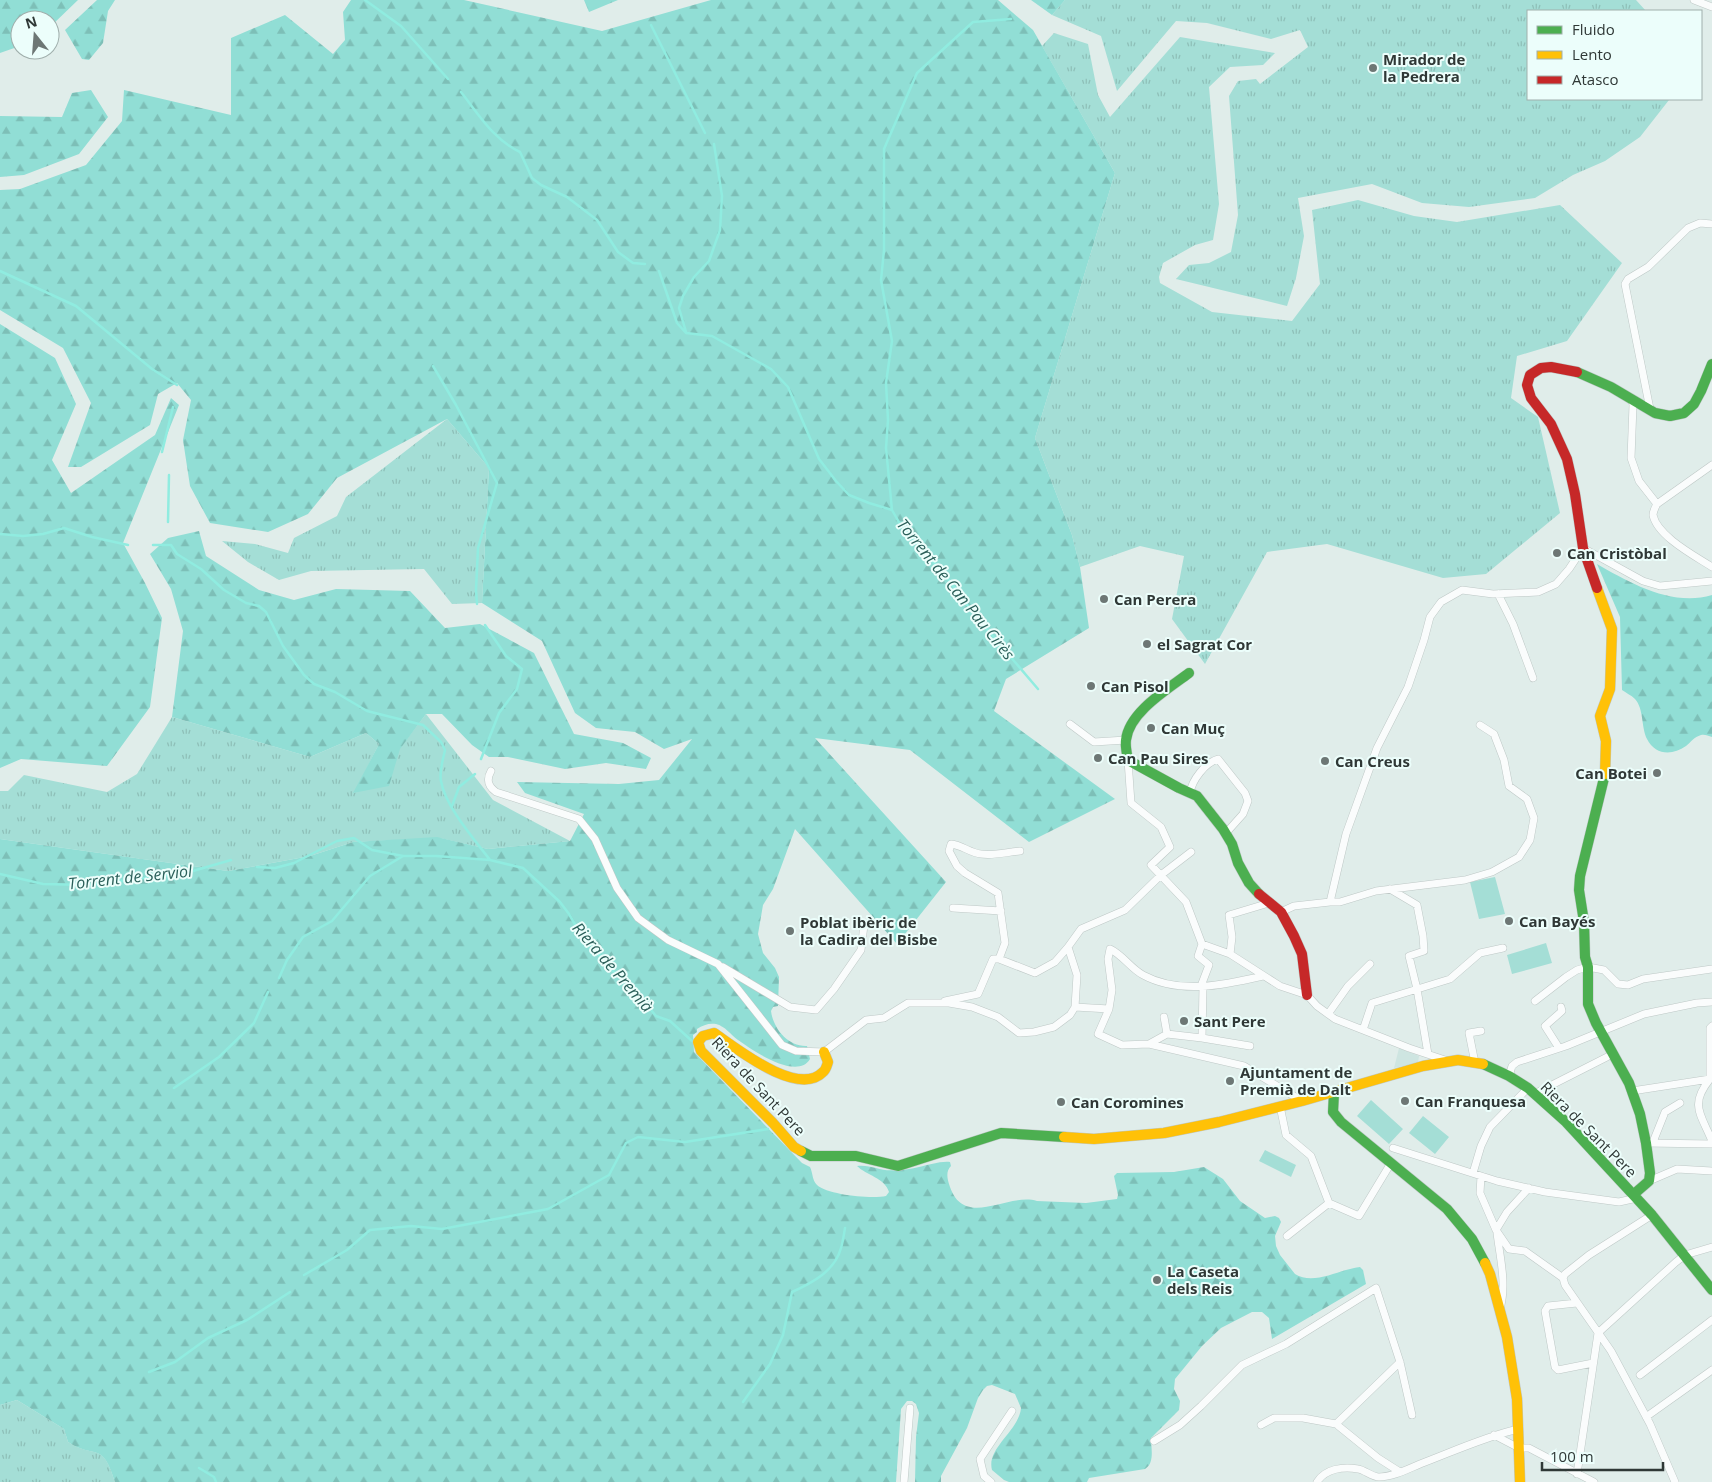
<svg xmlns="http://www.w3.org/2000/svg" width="1712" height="1482" font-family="'Open Sans',sans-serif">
  <defs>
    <pattern id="grass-tufts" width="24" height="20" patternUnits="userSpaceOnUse" patternTransform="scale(1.25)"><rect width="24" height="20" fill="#a4ded6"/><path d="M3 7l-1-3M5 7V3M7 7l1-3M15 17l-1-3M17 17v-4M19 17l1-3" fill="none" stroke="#8ebfb8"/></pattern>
    <pattern id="forest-firs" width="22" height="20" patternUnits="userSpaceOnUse" patternTransform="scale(1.25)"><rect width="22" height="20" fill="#91ded5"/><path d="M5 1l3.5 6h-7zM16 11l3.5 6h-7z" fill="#7dbfb7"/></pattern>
  </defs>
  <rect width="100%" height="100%" fill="#e0edea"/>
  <path fill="#cee5e1" d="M1399 1048 1419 1056 1418 1063 1394 1068Z"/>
  <path fill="url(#grass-tufts)" d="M1065 0H1636L1646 11H1528V99H1669V100L1640 137 1605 161 1573 175 1535 198 1469 207 1422 203 1372 184 1298 198 1304 236 1296 278 1287 306 1176 279 1189 265 1209 263 1231 252 1238 215 1229 96 1238 81 1256 79 1260 84 1308 47 1300 30 1271 39 1207 23 1176 21 1117 91 1101 36 1052 15Z
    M1054 33 1088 44 1098 95 1110 117 1180 37 1275 53 1263 65 1230 67 1209 87 1219 204 1213 240 1195 245 1163 263 1159 277 1160 283 1212 312 1292 321 1320 284 1312 210 1358 200 1414 216 1457 222 1560 205 1622 263 1567 341 1517 356 1511 398 1538 417 1560 513 1486 574 1443 578 1327 544 1267 552 1205 664 1172 619 1184 556 1140 546 1080 567 1072 535 1035 438 1115 173 1042 46Z
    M447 419 489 468 482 603 452 604 424 569 311 571 279 580 248 562 222 541 255 544 288 553 294 538 337 516 346 497Z
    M426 714 493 800 570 841 488 849 440 838 353 842 310 856 228 871 0 839V791H8L24 775 107 792 137 774 172 717 310 757 366 733 379 744 354 793 400 748Z
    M17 1400 64 1429 68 1442C97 1460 102 1440 115 1482H0V1405Z"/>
  <path fill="url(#forest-firs)" d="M0 0H78L50 27V20H20V46L0 53Z
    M97 0H115L108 11 103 43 89 60 82 59 65 30Z
    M351 0H464L602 31 711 0H998L1033 30 1115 173 1035 438 1072 535 1080 567 1089 628 1006 679 994 711 1115 799 1029 842 910 750 815 738 946 882 897 944 795 829 773 889 763 905 758 934 763 953 775 968 779 977 778 1006 773 1007 771 1011C773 1028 788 1047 807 1046L810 1059C797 1081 752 1050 738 1040 731 1035 725 1026 716 1024 709 1023 703 1025 697 1029V1032L693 1035 694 1052 802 1163 810 1167C813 1173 812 1180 817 1185 828 1195 871 1199 886 1196L889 1192C885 1178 866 1175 857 1166 870 1164 882 1172 895 1170 903 1170 912 1169 919 1167 929 1165 940 1161 950 1162L951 1166C946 1171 947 1177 949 1184 963 1231 1007 1192 1037 1201L1086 1203 1117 1199 1118 1195 1114 1176 1117 1173 1174 1172 1204 1167 1223 1179 1240 1201 1265 1218 1275 1216 1279 1218 1281 1222 1275 1236 1276 1246 1280 1255 1295 1274C1314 1286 1340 1269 1360 1267L1363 1270 1366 1284 1272 1339 1269 1318 1262 1312H1252L1221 1328 1202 1346 1175 1379 1174 1389 1180 1401 1179 1410 1151 1438C1151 1448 1155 1463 1145 1469L1089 1478 1087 1482H1009L1004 1480 992 1470C986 1448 1019 1431 1021 1408L1015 1394 992 1385 987 1386 983 1390 978 1398 967 1428 941 1476V1482H915L916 1437 919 1413 916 1404 912 1401H907L901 1409 896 1482H115C102 1440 96 1460 68 1442L64 1429 17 1400 0 1405V839L228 871 310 856 353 842 437 837 488 849 570 841 584 814 525 793 517 782 619 784 659 780 692 739 664 749 635 732 596 728 575 713 542 641 482 603 489 468 447 419 337 478 308 514 268 532 210 523 190 486 183 440 191 400 177 383 158 394 150 425 81 467H68L91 403 63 348 0 310V190L20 189 86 165 122 121 124 90 231 115V38L285 15 333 54 345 40 343 12Z
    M584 0H618L589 12Z
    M1031 0H1065L1052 15Z
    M91 90 108 117 79 154 24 175 0 177V116L62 117 72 93Z
    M0 324 55 358 76 404 52 460 71 493 155 435 171 398 179 405 123 543 145 583 162 618 150 707 107 766 21 759 0 768Z
    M199 531 206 556 259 590 294 600 336 589 410 591 445 628 480 624 534 653 574 734 623 743 651 758 646 769 606 763 565 769 508 757H489L472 745 442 714H426L400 749 389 786 353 793 379 744 366 733 310 757 172 717 183 631 171 589 150 554 168 538Z
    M1597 564C1630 583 1672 607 1712 595V737C1708 736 1705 734 1701 735 1694 737 1691 742 1686 746 1672 756 1655 755 1647 739 1641 727 1644 709 1635 699 1631 695 1626 693 1622 690L1620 617Z"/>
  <path fill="#a4ded6" d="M1495 877 1505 914 1479 919 1470 882Z
    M1546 943 1552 963 1512 974 1507 955Z
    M1371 1100 1403 1129 1389 1144 1357 1116Z
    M1423 1116 1449 1137 1435 1154 1409 1133Z
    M1265 1150 1296 1165 1291 1177 1259 1161Z"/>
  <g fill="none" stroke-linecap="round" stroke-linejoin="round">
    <path stroke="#90ece0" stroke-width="2.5" d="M365 0 401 26 448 79
      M651 25 705 133
      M461 92C479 115 494 140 520 152L532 178 541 185 567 197 597 220 618 252 633 263 645 264
      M0 271 76 306 152 369 177 385
      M659 271 677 323 686 333 712 336 771 369 788 387 819 459 836 481 849 495 869 503 892 510 900 524 948 579 974 614 1038 689
      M686 332 679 308 683 296 694 277 709 261 720 230 722 196 714 144
      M433 366 456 405 497 483 478 548 476 590 477 604
      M162 452 173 407
      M892 510 886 448 888 420 886 383 892 341 881 280 884 250V149L917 73 973 22 1011 19
      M168 522 169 475
      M0 534 23 536 43 534 64 528 92 537 128 545
      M153 545H171L177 554 201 569 224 590 246 603 259 606 266 612 283 646 304 675 314 684 335 692 367 711 423 725 441 742 445 750C443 760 439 771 441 781 445 806 474 839 490 860
      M481 759 499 713 517 689 522 669 506 656 485 625
      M452 806 459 787 475 774
      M257 867 275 868 294 863 337 841 354 838 372 850 403 856H436L490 860 523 868 560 902 569 914 580 933 614 972 627 981 656 1016 670 1021 692 1041
      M0 874 43 884 87 885 186 873 231 860
      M279 978 287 960 303 937 332 921 370 876 403 856
      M174 1088 219 1057 254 1023 268 992
      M304 1275 347 1250 370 1230 411 1226 442 1229 548 1209 609 1175 626 1143 638 1137 685 1142 768 1129
      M149 1372 175 1362 208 1338 247 1320 290 1292
      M743 1402 770 1364 783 1335 792 1292C812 1283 835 1271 841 1248 843 1241 844 1234 845 1228
      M199 1468 214 1477 216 1482"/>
    <defs>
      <path id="street" d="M1694 0 1712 7
        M1632 399 1633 405 1631 458 1639 481 1657 504
        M1650 409 1625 284 1628 279 1648 267 1688 228 1700 223 1712 224
        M1657 504C1655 508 1653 511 1653 515 1657 536 1695 556 1712 567
        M1657 504 1712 465
        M1498 594 1513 624 1533 678
        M1070 724 1094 742 1126 740
        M1128 760 1131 803 1161 827 1170 847 1151 865 1186 902 1202 944 1230 954 1280 986 1307 995 1317 1006 1335 1019 1409 1048 1448 1061
        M491 771C486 780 488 786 496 792L579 819 595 839 617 888 638 918 668 940 718 964 782 1045 796 1051 824 1052 866 1020 884 1018 908 1003H949L972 1007 998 1017 1019 1033 1034 1032 1054 1027 1070 1015 1075 1007 1077 975 1068 947 1081 929 1125 910 1161 875 1191 852
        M1190 793C1192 780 1205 763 1218 759L1245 793 1248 801 1243 814 1226 833
        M1390 889 1417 905 1423 936 1424 951 1409 956 1417 989 1428 1054
        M1330 902H1340L1376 891 1465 880 1492 872 1519 857 1530 840 1534 818 1527 799 1509 786 1504 760 1494 734 1480 725
        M953 908 1001 911
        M1281 912 1294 906 1330 902 1346 834 1377 748 1408 687 1424 640 1430 617 1441 602 1462 590 1493 594 1538 592 1556 584 1569 569 1583 548 1643 581 1660 586 1712 581
        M1230 954 1232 937 1229 915 1269 903
        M999 959 1005 943 998 893 965 873 957 866 949 851 951 844C962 845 970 853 981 854 994 856 1007 852 1020 851
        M723 967 790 1007 816 1010 834 989 861 950 864 925
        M1201 986 1209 965 1198 956 1202 944
        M945 1001 978 994 993 959H999L1035 973 1055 962 1068 947
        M1535 1001 1566 977 1577 970 1588 967 1604 970 1618 984 1628 985 1643 979 1712 969
        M1075 1007 1109 1009 1112 990 1108 959 1110 949C1123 955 1130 968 1143 975 1180 995 1224 985 1263 976
        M1109 1009 1098 1034 1122 1045 1149 1044 1244 1066 1302 1101
        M1328 1014 1348 986 1370 964
        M1164 1017 1167 1034
        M1712 1026 1710 1028V1079C1689 1105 1701 1114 1712 1141
        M1363 1030 1372 1003 1450 979 1480 953 1503 948
        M1202 1038 1203 986
        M1149 1044 1167 1034 1202 1038 1250 1046
        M1559 1048 1545 1026 1562 1011 1561 1007
        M1475 1063 1469 1033 1481 1031
        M1509 1076 1512 1066 1517 1062 1566 1046 1644 1014 1697 1003 1712 1002
        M1632 1091 1710 1079
        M1534 1094 1607 1057
        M1280 1106 1286 1135 1311 1156 1329 1203
        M1653 1142 1665 1112 1680 1103
        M1646 1143 1712 1144
        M1393 1148 1497 1181 1545 1192 1619 1202 1637 1198
        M1473 1173 1481 1146 1490 1127 1528 1088
        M1481 1176 1480 1193 1496 1230 1509 1249 1525 1251 1563 1278 1565 1285 1611 1351 1650 1424 1675 1482
        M1649 1181 1677 1169 1712 1171
        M1329 1203 1359 1216 1391 1163
        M1496 1230 1507 1212 1529 1188
        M1497 1233C1500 1258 1507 1284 1500 1309
        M1287 1236 1329 1203
        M1563 1278 1565 1274 1589 1255 1652 1215
        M1577 1303 1548 1306 1545 1311 1555 1367 1558 1370 1593 1363
        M1598 1333 1676 1262 1685 1255 1712 1247
        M1640 1375 1712 1320
        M1646 1417 1712 1370
        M1336 1424 1400 1362
        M1261 1425 1274 1418H1303L1336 1424 1378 1458 1400 1472
        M1494 1435 1519 1448H1529L1594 1482
        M1154 1441 1180 1425 1201 1406 1242 1365 1286 1344 1376 1288 1400 1362 1412 1415
        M1577 1474 1598 1333
        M904 1482 910 1408
        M991 1482 984 1476 980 1459 1012 1411
        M1317 1482C1325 1469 1343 1466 1358 1469 1365 1470 1372 1477 1379 1477 1393 1477 1408 1469 1420 1464 1452 1452 1484 1437 1518 1429"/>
      <path id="fast" d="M1577 372 1611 387 1655 413 1670 416 1684 413 1694 404 1701 391 1712 364
        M1189 673C1168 689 1129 712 1126 740 1125 746 1127 754 1128 760L1179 788 1197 796 1223 829 1232 844 1238 863 1249 883 1259 894
        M1605 774 1580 876 1579 890 1584 922 1585 957 1588 967V1004L1596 1023 1629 1083 1640 1114 1646 1143 1650 1173 1649 1181 1634 1194
        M1483 1064 1509 1076 1528 1088 1566 1122 1652 1215 1712 1290
        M1334 1093 1333 1112 1341 1122 1447 1209 1472 1239 1485 1263
        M801 1151 811 1156H856L898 1166 1001 1133 1064 1137"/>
      <path id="slow" d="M1597 588 1612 629 1610 689 1600 716 1606 741 1605 774
        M1064 1137 1094 1139 1164 1133 1219 1122 1302 1101 1423 1066 1458 1060 1483 1064
        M801 1151 794 1147 773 1123 701 1051 698 1042 703 1036 714 1033C736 1048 798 1098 823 1072 826 1070 827 1065 828 1062L824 1052
        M1485 1263 1490 1274 1507 1337 1517 1399 1520 1482"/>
      <path id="jam" d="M1577 372 1551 367 1541 368 1530 375 1527 385 1531 398 1551 424 1567 459 1575 494 1583 548 1597 588
        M1259 894 1281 912 1294 936 1302 954 1307 995"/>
    </defs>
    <use href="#street" stroke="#bec8c6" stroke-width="8"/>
    <use href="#fast" stroke="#bec8c6" stroke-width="11"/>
    <use href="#slow" stroke="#bec8c6" stroke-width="11"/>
    <use href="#jam" stroke="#bec8c6" stroke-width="11"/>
    <use href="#street" stroke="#fafcfc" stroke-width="7"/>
    <use href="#fast" stroke="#4caf50" stroke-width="10"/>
    <use href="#slow" stroke="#ffc107" stroke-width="10"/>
    <use href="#jam" stroke="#c62828" stroke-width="10"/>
  </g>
  <g fill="#6d7775" stroke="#ecfefb" stroke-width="2">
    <circle cx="1373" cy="68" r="5"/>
    <circle cx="1557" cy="553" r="5"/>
    <circle cx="1104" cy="599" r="5"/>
    <circle cx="1147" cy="644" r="5"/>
    <circle cx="1091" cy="686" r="5"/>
    <circle cx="1151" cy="728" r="5"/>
    <circle cx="1098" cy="758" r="5"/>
    <circle cx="1325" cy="761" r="5"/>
    <circle cx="1657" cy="773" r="5"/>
    <circle cx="1509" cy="921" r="5"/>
    <circle cx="790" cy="931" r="5"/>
    <circle cx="1184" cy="1021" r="5"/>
    <circle cx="1230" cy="1081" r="5"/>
    <circle cx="1405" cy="1101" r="5"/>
    <circle cx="1061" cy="1102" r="5"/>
    <circle cx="1157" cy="1280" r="5"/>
  </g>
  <g text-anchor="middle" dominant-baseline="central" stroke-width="4" stroke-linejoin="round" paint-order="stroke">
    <g font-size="15" font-weight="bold" fill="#2f3836" stroke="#ecfefb" text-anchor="start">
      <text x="1383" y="59">Mirador de<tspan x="1383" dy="17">la Pedrera</tspan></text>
      <text x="1567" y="553">Can Cristòbal</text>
      <text x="1114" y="599">Can Perera</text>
      <text x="1157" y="644">el Sagrat Cor</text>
      <text x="1101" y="686">Can Pisol</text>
      <text x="1161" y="728">Can Muç</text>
      <text x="1108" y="758">Can Pau Sires</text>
      <text x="1335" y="761">Can Creus</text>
      <text x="1647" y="773" text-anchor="end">Can Botei</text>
      <text x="1519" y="921">Can Bayés</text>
      <text x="800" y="922">Poblat ibèric de<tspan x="800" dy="17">la Cadira del Bisbe</tspan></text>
      <text x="1194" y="1021">Sant Pere</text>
      <text x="1240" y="1072">Ajuntament de<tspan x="1240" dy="17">Premià de Dalt</tspan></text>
      <text x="1415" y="1101">Can Franquesa</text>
      <text x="1071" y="1102">Can Coromines</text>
      <text x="1167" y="1271">La Caseta<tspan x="1167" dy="17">dels Reis</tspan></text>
    </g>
    <g font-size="15" fill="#2f3836" stroke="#ecfefb">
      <text transform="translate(759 1086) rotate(47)">Riera de Sant Pere</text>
      <text transform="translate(1589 1129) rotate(45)">Riera de Sant Pere</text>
    </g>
    <g font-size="16" font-style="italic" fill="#295e58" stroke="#ecfefb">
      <text transform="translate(956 589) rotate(51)">Torrent de Can Pau Cirès</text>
      <text transform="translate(130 877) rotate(-6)">Torrent de Serviol</text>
      <text transform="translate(613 967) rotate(49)">Riera de Premià</text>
    </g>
  </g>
  <rect x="1527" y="10" width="175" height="90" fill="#ecfefb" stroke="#a0afac"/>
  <rect x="1537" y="26" width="25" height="8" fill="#4caf50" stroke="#a0afac"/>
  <text x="1572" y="35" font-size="15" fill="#2f3836">Fluido</text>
  <rect x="1537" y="51" width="25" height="8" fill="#ffc107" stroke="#a0afac"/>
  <text x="1572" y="60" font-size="15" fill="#2f3836">Lento</text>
  <rect x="1537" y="76" width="25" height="8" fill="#c62828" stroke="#a0afac"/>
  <text x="1572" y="85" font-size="15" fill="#2f3836">Atasco</text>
  <g transform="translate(35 35) rotate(343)"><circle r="24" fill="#ecfefb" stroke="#a0afac"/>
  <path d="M0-4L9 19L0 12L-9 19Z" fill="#6d7775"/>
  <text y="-8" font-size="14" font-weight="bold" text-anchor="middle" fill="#2f3836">N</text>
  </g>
  <path d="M1542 1462v8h121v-8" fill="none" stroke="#2f3836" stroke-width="2.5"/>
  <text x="1550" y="1462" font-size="15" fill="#2f3836" stroke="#ecfefb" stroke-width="4" paint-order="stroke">100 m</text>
</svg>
